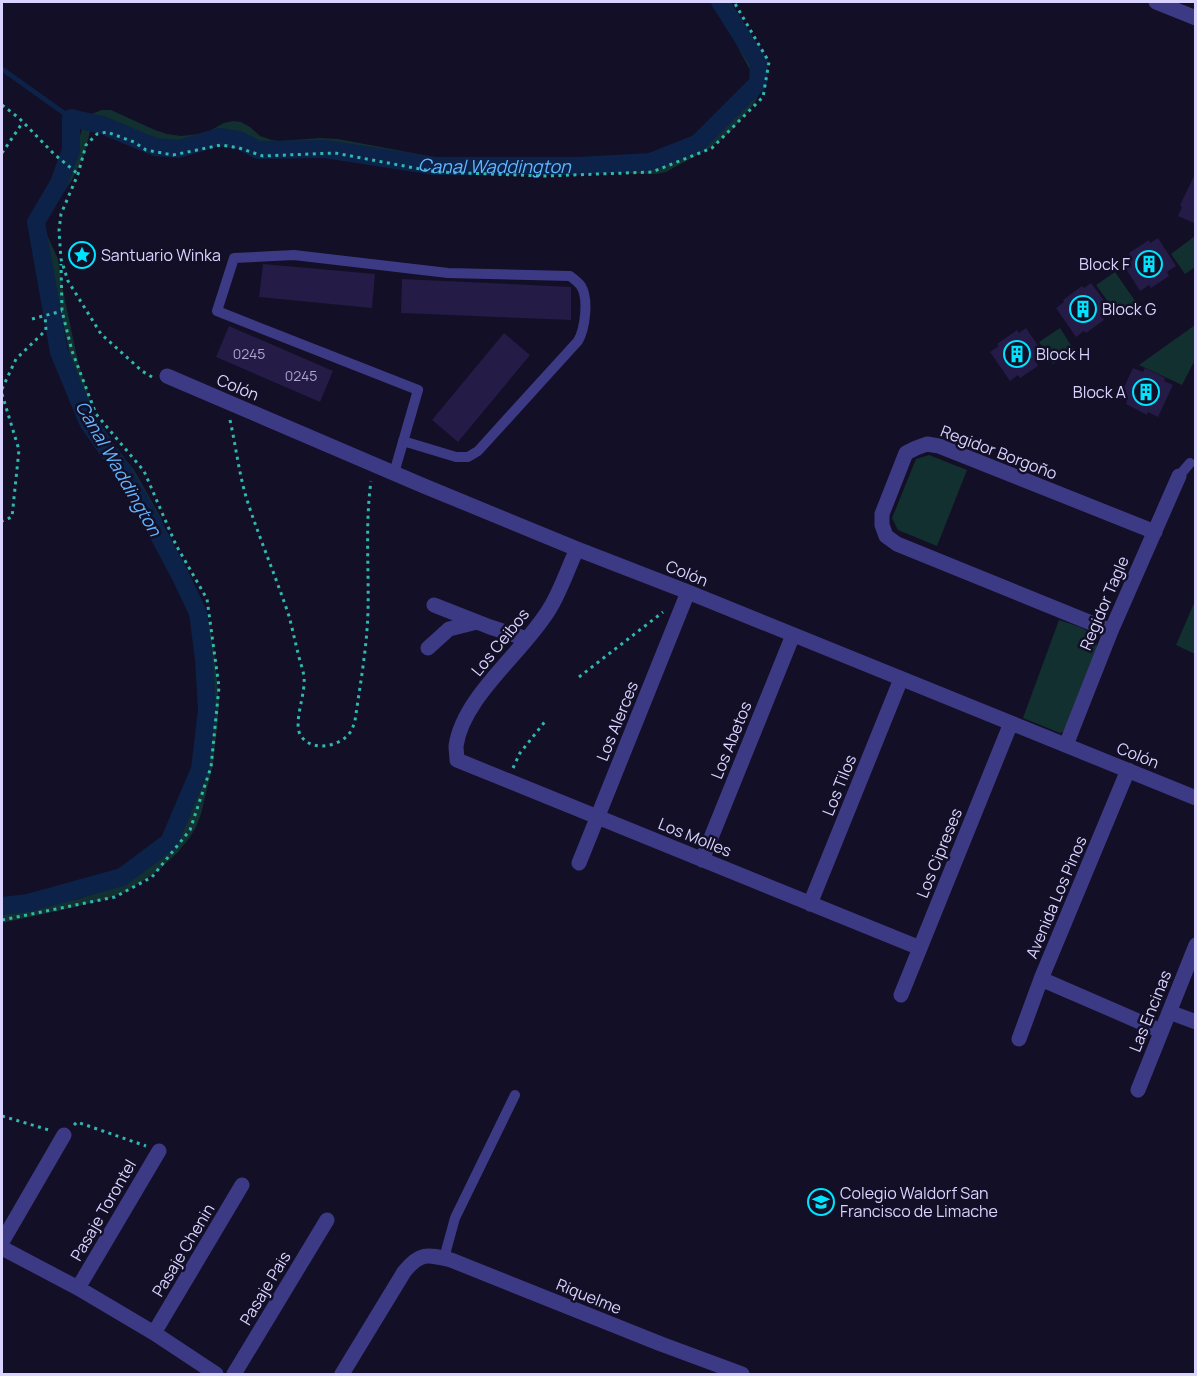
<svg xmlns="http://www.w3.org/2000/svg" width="1197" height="1376" font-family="Manrope,sans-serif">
  <rect width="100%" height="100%" fill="#130f26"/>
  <path fill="#12302f" d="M714 2H723L758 69 761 88 759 94 754 104 730 132 710 148 666 172 657 174 478 169 433 164 321 145C304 145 279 151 265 148 254 146 248 134 237 133 227 131 220 139 211 142 198 146 182 146 169 143 163 142 157 141 151 139 133 131 115 116 95 122L91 128 84 155 72 180 58 200 44 214 42 220V224L58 259 62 286 78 362 97 423 134 470 160 516 170 542 205 609 210 627 215 657 219 704 217 728 213 764 201 814 196 827 190 837 177 853 159 870 143 881 125 892 107 899 62 910 2 923V913L78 899 102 891 129 880 155 863 185 826 193 804 204 744 207 708 206 651 202 628 189 597 172 566 145 503 128 476 94 431 87 420 76 386 52 269 45 247 33 227 34 212 54 191 70 167 84 123 91 114 102 110H111L155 130 167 134 181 136 199 134 211 130 224 123 233 121 241 122 250 127 260 136 272 140 279 141 320 138 338 139 434 157 503 162 592 163 648 166 659 165 696 147 721 127 735 114 750 96 753 87 751 72Z
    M1195 236V267L1185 274 1171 254Z
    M1115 272 1138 305 1120 318 1096 285Z
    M1195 325V360L1182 385 1139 365Z
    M1060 328 1074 350 1053 364 1039 342Z
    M929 455 967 470 937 546 898 530 892 518 916 459Z
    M1195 601V654L1176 645Z
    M1059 620C1075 626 1099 629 1097 650L1065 731 1060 733 1023 718Z"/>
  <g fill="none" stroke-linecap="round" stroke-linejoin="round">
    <path stroke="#0c2248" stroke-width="5" d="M2 69 71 118"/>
    <path stroke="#0c2248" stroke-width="18" id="s1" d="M2 906 28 903 122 877 169 842 200 769 207 710 204 659 198 613 180 575 147 513 122 470 88 422 59 352 36 222 59 183 71 150V118L102 125 155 147 179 149 219 137 239 140 258 150 325 149 435 166H578L650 162 698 143 758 83 759 63 720 2"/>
  </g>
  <path fill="#241b47" d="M1196 172V224L1178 216 1182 207 1180 205Z
    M1158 238 1176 266 1167 272 1169 276 1151 288 1149 285 1140 291 1121 261 1130 256 1129 253 1149 240 1150 243Z
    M263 264 375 274 372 308 259 297Z
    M402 279 571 287V320L401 313Z
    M1091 283 1111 310 1102 317 1104 320 1086 333 1084 331 1076 337 1056 308 1064 302 1063 300 1082 286 1084 288Z
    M229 326 333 371 320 402 216 357Z
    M1026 328 1045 356 1036 362 1038 366 1020 378 1018 375 1010 381 990 352 999 346 997 344 1017 330 1019 333Z
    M504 333 530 355 458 442 432 420Z
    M1133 368 1143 372 1145 368 1165 378 1164 381 1173 385 1158 417 1148 412 1147 415 1126 404 1127 401 1119 398Z"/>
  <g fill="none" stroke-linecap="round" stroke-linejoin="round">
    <path stroke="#2fb8b0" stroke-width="3" stroke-dasharray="3 4.5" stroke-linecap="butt" d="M2 105 19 118 54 154 78 174
      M2 153 23 122
      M32 319 62 311
      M152 377 142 371 101 334 68 281 61 259 59 231 61 214 78 174 86 145 97 134 107 132 134 142 146 150 173 155 221 145 239 148 263 156 335 153 436 172 545 176 652 172 712 148 763 97 769 62 734 2
      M2 389 16 359 46 330 45 315
      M2 394 19 450 12 517 2 521
      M230 420C236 447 239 474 247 500 260 540 276 577 289 616 293 631 296 646 300 661 302 668 305 676 304 683 304 698 293 725 301 736 311 751 335 747 346 737 351 733 353 727 355 721 360 685 367 648 368 611 369 567 365 525 371 481
      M579 677 663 612
      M513 768 520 753 547 719
      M2 920 115 897 152 877 190 830 211 767 219 687 207 599 176 545 144 471 96 414 72 351 62 311 61 264
      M2 1116 49 1130
      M74 1125 77 1122 146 1146"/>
    <path stroke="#3d3a85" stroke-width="10" d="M394 473C402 445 410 418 418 390L217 311 234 258 294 255 448 273 570 276C574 279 578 282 581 286 589 299 585 329 578 341L478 451 468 457H456L403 441
      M1179 476 1190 463
      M444 1258 455 1218 515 1095"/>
    <path stroke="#3d3a85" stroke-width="15" d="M1156 2 1196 18
      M167 376 424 486 577 549 688 592 1196 798
      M577 549C568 568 561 590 550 608 525 651 463 696 456 746 456 750 457 755 457 760L920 948
      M434 605 490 627 527 639
      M1111 631 897 544 886 536 882 525V514L906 453 916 448 927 444 939 446 1155 532
      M428 648 449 629 477 622
      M1066 745 1111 631 1179 476
      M702 860 793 635
      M579 863 688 592
      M810 904 901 679
      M1041 979 1161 1031
      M901 995 1011 723
      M1169 1012 1196 1022
      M1019 1039 1041 979 1128 770
      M1138 1090 1196 945
      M2 1242 64 1135
      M2 1248 78 1288 154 1333 216 1374
      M78 1288 159 1151
      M154 1333 242 1185
      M234 1374 327 1220
      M342 1374 404 1272C420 1252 427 1254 451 1260L661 1344 742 1374"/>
  </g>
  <defs>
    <symbol id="sight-ring" viewBox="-11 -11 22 22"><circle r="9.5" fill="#130f26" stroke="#00e5ff" stroke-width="1.5"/><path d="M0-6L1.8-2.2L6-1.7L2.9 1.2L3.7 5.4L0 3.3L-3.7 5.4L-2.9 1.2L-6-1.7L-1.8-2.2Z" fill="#00e5ff"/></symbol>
    <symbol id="building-ring" viewBox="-11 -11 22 22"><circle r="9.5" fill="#130f26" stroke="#00e5ff" stroke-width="1.5"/><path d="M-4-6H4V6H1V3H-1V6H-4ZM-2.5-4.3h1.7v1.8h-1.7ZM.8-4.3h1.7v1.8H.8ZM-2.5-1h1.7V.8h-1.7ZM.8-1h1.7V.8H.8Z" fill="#00e5ff"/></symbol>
    <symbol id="school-ring" viewBox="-11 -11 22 22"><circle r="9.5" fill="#130f26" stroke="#00e5ff" stroke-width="1.5"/><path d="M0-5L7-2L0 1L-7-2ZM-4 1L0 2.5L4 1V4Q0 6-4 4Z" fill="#00e5ff"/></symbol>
  </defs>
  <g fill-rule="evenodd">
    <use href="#sight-ring" x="67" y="240" width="30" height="30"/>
    <use href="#building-ring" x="1134" y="249" width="30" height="30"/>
    <use href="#building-ring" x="1068" y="294" width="30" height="30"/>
    <use href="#building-ring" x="1002" y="339" width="30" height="30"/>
    <use href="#building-ring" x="1131" y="377" width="30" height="30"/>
    <use href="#school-ring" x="806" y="1187" width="30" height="30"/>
  </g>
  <g text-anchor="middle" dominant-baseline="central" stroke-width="5" stroke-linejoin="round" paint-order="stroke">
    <g font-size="14" fill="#aca6d1">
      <text x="249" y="353">0245</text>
      <text x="301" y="375">0245</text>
    </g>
    <g font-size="16" fill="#d9d4ff" stroke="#130f26" text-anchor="start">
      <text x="101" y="255">Santuario Winka</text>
      <text x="1130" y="264" text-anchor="end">Block F</text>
      <text x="1102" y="309">Block G</text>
      <text x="1036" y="354">Block H</text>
      <text x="1126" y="392" text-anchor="end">Block A</text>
      <text x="840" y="1193">Colegio Waldorf San<tspan x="840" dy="18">Francisco de Limache</tspan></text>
    </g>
    <g font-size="16" fill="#d9d4ff" stroke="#130f26">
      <text transform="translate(238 387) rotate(23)">Colón</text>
      <text transform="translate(999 452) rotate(21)">Regidor Borgoño</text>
      <text transform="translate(687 573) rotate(22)">Colón</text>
      <text transform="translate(1104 603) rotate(-67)">Regidor Tagle</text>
      <text transform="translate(500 642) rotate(-51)">Los Ceibos</text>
      <text transform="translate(617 721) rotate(-68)">Los Alerces</text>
      <text transform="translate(731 740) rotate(-68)">Los Abetos</text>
      <text transform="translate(1138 755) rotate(22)">Colón</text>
      <text transform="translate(839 785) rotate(-68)">Los Tilos</text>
      <text transform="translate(695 837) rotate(22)">Los Molles</text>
      <text transform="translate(939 853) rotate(-68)">Los Cipreses</text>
      <text transform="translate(1056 897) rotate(-67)">Avenida Los Pinos</text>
      <text transform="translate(1150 1011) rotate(-68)">Las Encinas</text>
      <text transform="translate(103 1210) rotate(-60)">Pasaje Torontel</text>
      <text transform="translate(183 1250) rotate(-59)">Pasaje Chenin</text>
      <text transform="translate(265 1288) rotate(-59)">Pasaje Pais</text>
      <text transform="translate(589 1296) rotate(22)">Riquelme</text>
    </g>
    <g font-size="18" font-style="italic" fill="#62b6ff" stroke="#130f26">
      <text stroke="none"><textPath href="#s1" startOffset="1394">Canal Waddington</textPath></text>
      <text transform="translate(119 468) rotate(60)">Canal Waddington</text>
    </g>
  </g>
  <rect width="1197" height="1376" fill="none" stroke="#d9d4ff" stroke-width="6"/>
</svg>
